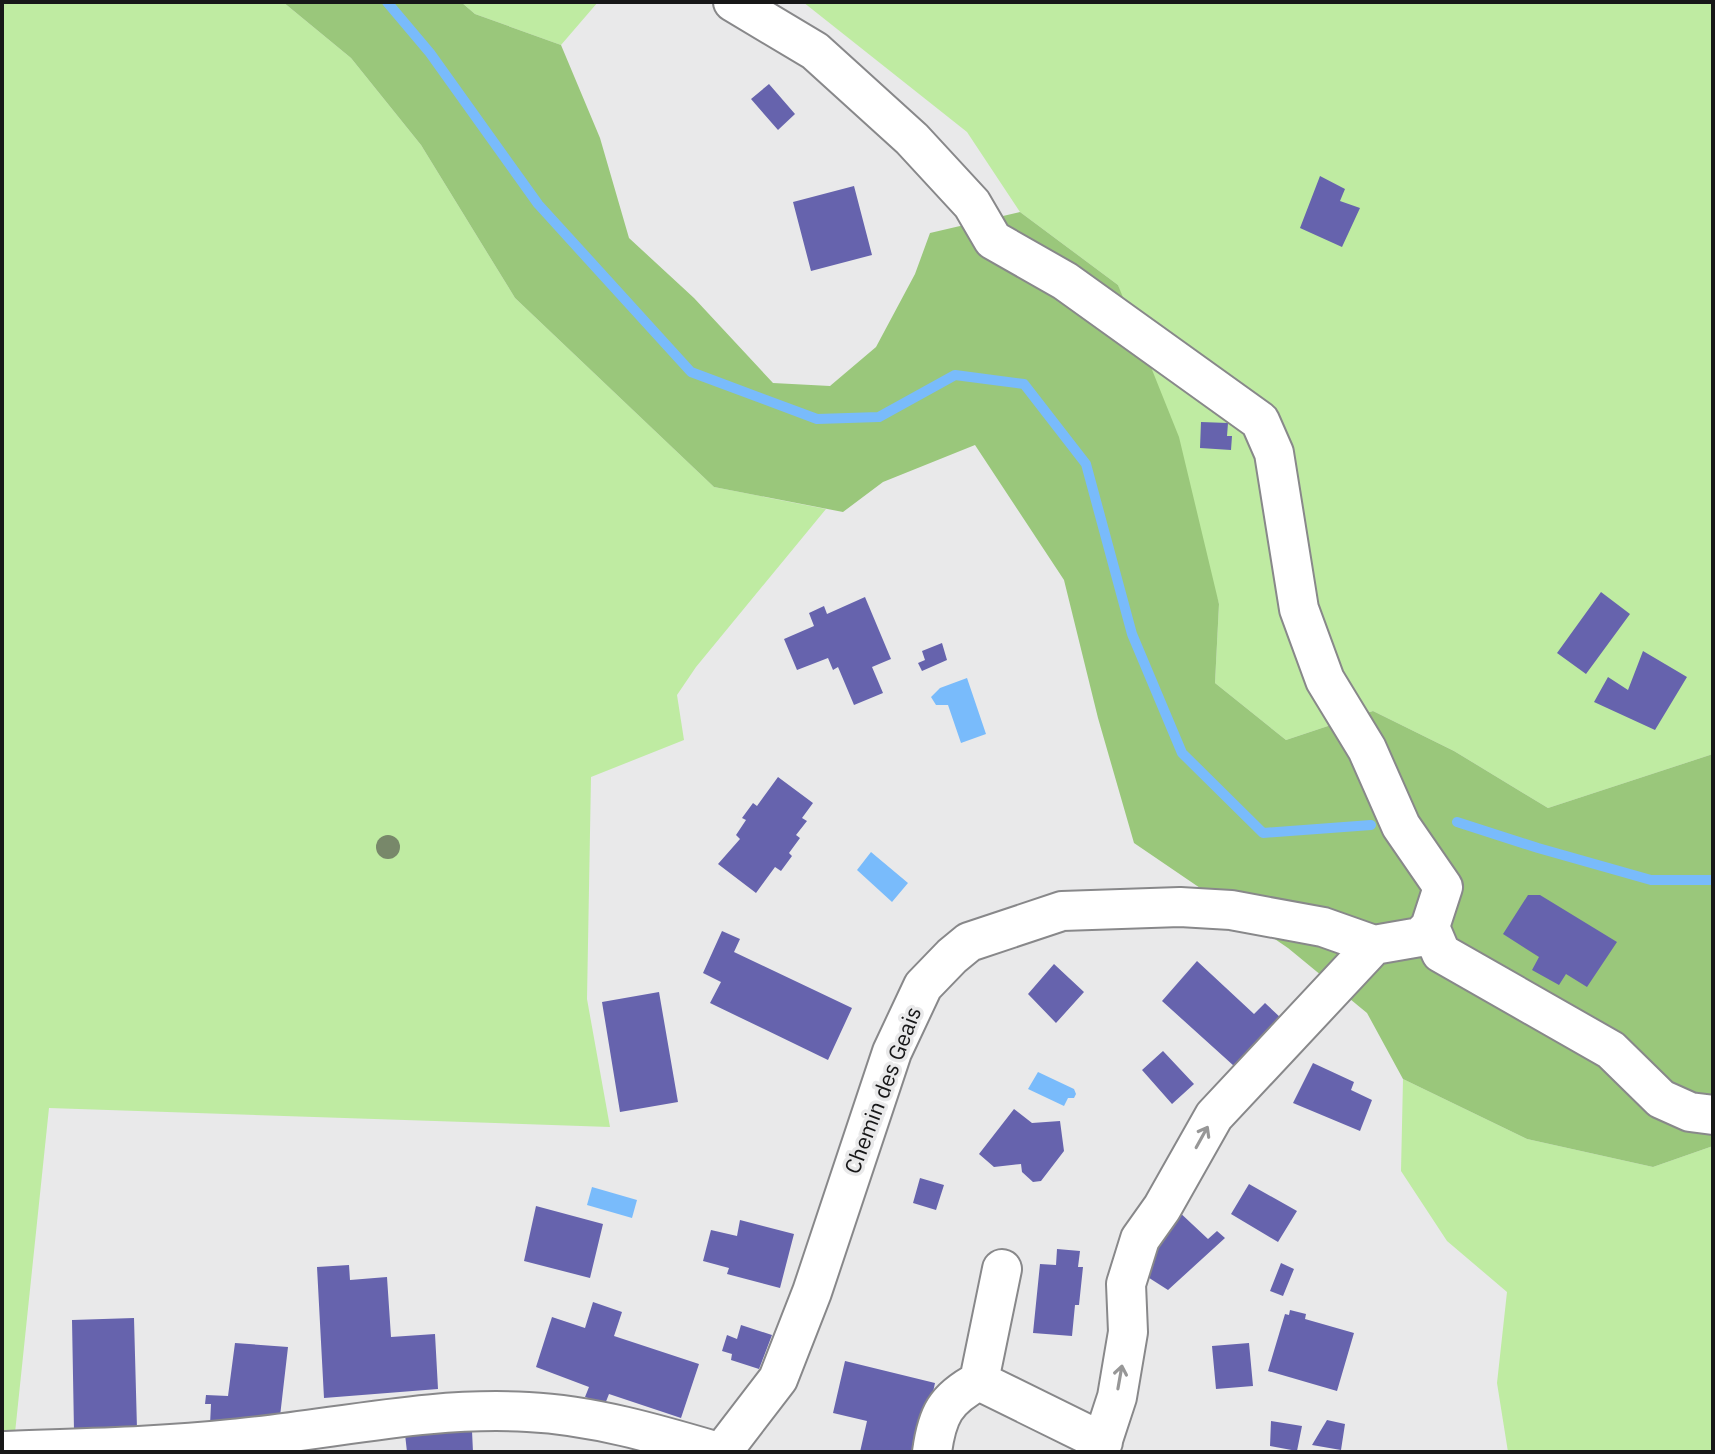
<svg xmlns="http://www.w3.org/2000/svg" width="1715" height="1454" font-family="'IBM Plex Sans',sans-serif">
  <rect width="100%" height="100%" fill="#e9e9ea"/>
  <path fill="#bfeba2" d="M2 2H283L351 58 421 145 515 298 714 487 826 509 696 667 677 695 684 740 591 777 587 999 610 1127 49 1108 13 1452H2Z
    M461 2H598L561 45 475 14Z
    M803 2H1713V754L1548 808 1454 751 1373 711 1286 740 1215 683 1219 604 1118 285 1020 212 967 132Z
    M1403 1079 1527 1139 1653 1167 1713 1146V1452H1508L1497 1383 1507 1292 1447 1241 1401 1171Z"/>
  <path fill="#9ac77b" d="M283 2H461L475 14 561 45 600 138 629 238 694 298 773 383 830 386 876 347 915 274 930 233 1020 212 1118 285 1179 437 1219 604 1215 683 1286 740 1373 711 1454 751 1548 808 1713 754V1146L1653 1167 1527 1139 1403 1079 1367 1013 1288 948 1134 843 1098 718 1064 580 975 445 883 482 843 512 714 487 515 298 421 145 351 58Z"/>
  <path fill="#79bbfb" d="M967 678 986 734 961 743 948 705H936L931 697 940 688Z
    M871 852 908 883 892 902 857 870Z
    M1038 1072 1074 1089 1076 1094 1074 1098H1068L1064 1106 1028 1089Z
    M592 1187 637 1200 632 1218 587 1205Z"/>
  <g fill="none" stroke-linecap="round" stroke-linejoin="round">
    <path stroke="#79bbfb" stroke-width="10" d="M387 2 430 53 538 204 691 372 817 419 879 417 955 375 1024 384 1086 464 1132 634 1182 753 1263 833 1371 825
      M1457 822 1538 848 1651 880H1713"/>
  </g>
  <path fill="#6663ad" d="M769 84 795 114 778 130 751 99Z
    M1320 176 1345 189 1340 201 1360 208 1342 247 1300 228Z
    M854 186 872 255 811 271 793 202Z
    M1201 422 1228 423 1227 436H1232L1231 450 1200 448Z
    M1601 592 1630 614 1586 674 1557 653Z
    M865 597 891 659 872 667 883 693 854 705 838 667 833 670 828 658 797 670 784 639 814 626 809 613 824 606 827 614Z
    M942 643 947 660 922 671 918 663 925 660 922 651Z
    M1643 651 1687 677 1655 730 1594 702 1608 677 1628 690Z
    M778 777 813 803 802 818 807 821 796 835 800 838 789 853 792 856 781 871 775 867 756 893 718 864 740 839 736 835 746 820 742 818 753 803 757 806Z
    M1528 895H1540L1617 942 1587 987 1566 974 1559 985 1532 970 1539 957 1503 934Z
    M722 931 740 939 734 952 852 1008 828 1060 710 1003 721 982 703 973Z
    M1197 961 1254 1014 1265 1003 1282 1019 1234 1066 1162 1001Z
    M1054 964 1084 992 1056 1023 1028 994Z
    M659 992 678 1102 620 1112 602 1002Z
    M1163 1051 1194 1084 1172 1104 1142 1070Z
    M1313 1063 1354 1082 1351 1090 1372 1100 1360 1131 1293 1103Z
    M1014 1109 1032 1123 1060 1121 1064 1151 1041 1181 1033 1182 1022 1172 1021 1164 994 1167 979 1154Z
    M920 1178 944 1185 936 1210 913 1203Z
    M1249 1184 1297 1211 1278 1242 1231 1214Z
    M536 1206 603 1224 590 1278 524 1261Z
    M1176 1209 1208 1239 1217 1231 1225 1238 1168 1290 1143 1274Z
    M740 1220 794 1234 780 1288 727 1274 729 1268 703 1261 711 1230 737 1236Z
    M1057 1249 1080 1251 1078 1267H1083L1079 1305H1075L1072 1336 1033 1333 1040 1264 1056 1265Z
    M1281 1263 1294 1269 1283 1296 1270 1291Z
    M349 1265 350 1280 387 1277 391 1337 435 1334 438 1389 324 1398 317 1267Z
    M593 1302 622 1312 614 1336 699 1364 681 1418 609 1394 605 1404 585 1397 589 1387 536 1367 552 1317 585 1328Z
    M1290 1310 1306 1314 1305 1319 1354 1333 1337 1391 1268 1371 1285 1314 1289 1315Z
    M134 1318 137 1429 74 1431 72 1320Z
    M741 1325 772 1335 759 1369 731 1360 732 1354 722 1351 727 1335 737 1339Z
    M235 1343 288 1347 279 1425H210L211 1404H205L206 1395 228 1396Z
    M1249 1343 1253 1386 1216 1389 1212 1346Z
    M845 1361 935 1383 920 1452H860L867 1421 833 1413Z
    M1327 1420 1345 1424 1341 1450 1312 1445Z
    M1271 1421 1302 1426 1297 1451 1270 1446Z
    M472 1431 473 1452H407L405 1434Z"/>
  <g fill="none" stroke-linecap="round" stroke-linejoin="round">
    <defs>
      <path id="minor" d="M733 2 815 51 912 139 972 204 993 240 1065 281 1260 421 1274 453 1299 609 1325 680 1367 749 1401 826 1443 887 1430 927 1420 937 1374 945 1214 1116 1162 1208 1140 1239 1126 1284 1128 1332 1117 1397 1099 1452
        M1430 927 1441 953 1611 1050 1661 1099 1690 1112 1713 1115
        M979 1381 1002 1269
        M2 1451C79 1448 156 1447 232 1439 331 1430 429 1406 528 1412 592 1415 657 1434 718 1452
        M722 1452 778 1379 812 1292 892 1052 923 986 952 956 969 942 1062 911 1180 907 1231 910 1323 927 1374 945
        M932 1452C937 1415 945 1399 979 1381L1103 1442"/>
    </defs>
    <use href="#minor" stroke="#88888a" stroke-width="42"/>
    <use href="#minor" stroke="#fff" stroke-width="38"/>
  </g>
  <circle fill="#78886a" cx="388" cy="847" r="12"/>
  <defs><path id="oneway-shaft" d="M-6 0H5M1.5-3L5.5 0L1.5 3" fill="none" stroke-width="1.6" stroke-linecap="round" stroke-linejoin="round" transform="scale(2)"/></defs>
  <g stroke="#979797">
    <use href="#oneway-shaft" transform="translate(1202 1137) rotate(-61)"/>
    <use href="#oneway-shaft" transform="translate(1120 1377) rotate(-80)"/>
  </g>
  <g text-anchor="middle" dominant-baseline="central" stroke-width="7" stroke-linejoin="round" paint-order="stroke">
    <g font-size="22" fill="#171718" stroke="#e9e9ea">
      <text transform="translate(882 1090) rotate(-69)">Chemin des Geais</text>
    </g>
  </g>
  <rect width="1715" height="1454" fill="none" stroke="#171718" stroke-width="8"/>
</svg>
